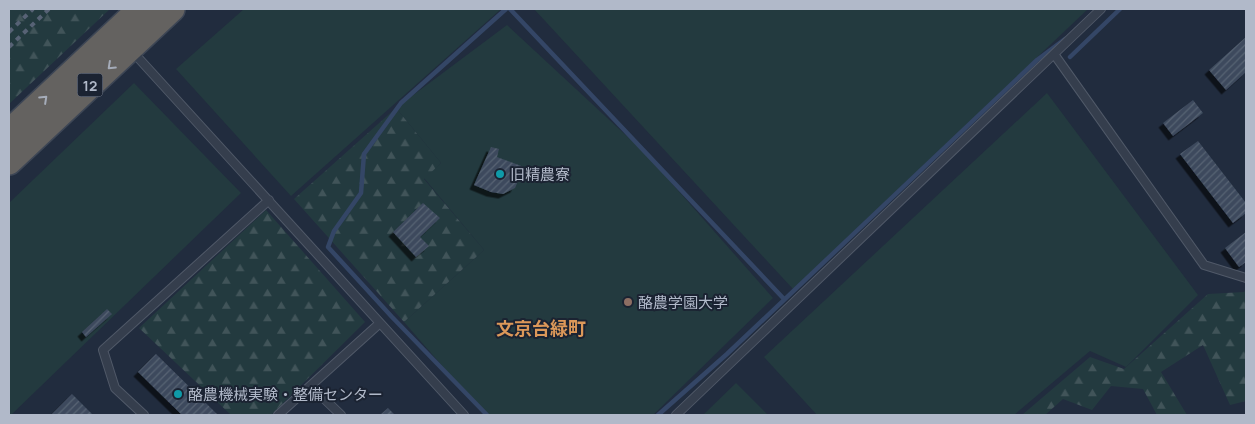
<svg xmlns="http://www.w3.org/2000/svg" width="1255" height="424" font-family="Manrope,'Noto Sans JP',sans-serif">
  <defs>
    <pattern id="forest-firs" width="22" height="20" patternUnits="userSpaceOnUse" patternTransform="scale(1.25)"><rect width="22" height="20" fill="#233a3f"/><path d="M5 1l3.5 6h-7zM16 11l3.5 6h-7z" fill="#415459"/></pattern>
    <pattern id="building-hatch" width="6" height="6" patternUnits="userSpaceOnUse" patternTransform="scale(1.25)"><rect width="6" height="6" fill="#3d4a5d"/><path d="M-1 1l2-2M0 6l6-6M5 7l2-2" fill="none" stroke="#576273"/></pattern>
    <filter id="shadow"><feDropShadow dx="-4.5" dy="4.5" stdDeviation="0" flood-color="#0009"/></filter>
  </defs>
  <rect width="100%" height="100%" fill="#212c3e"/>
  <path fill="#233a3f" d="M244 9H501L291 196 176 69Z
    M534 9H1088L793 289Z
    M507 25 645 153 773 298 653 415H485L404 322 484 250 424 178 441 163 396 108Z
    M134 83 241 193 11 415H9V203Z
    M1047 93 1198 295 1126 367 1090 351 1014 415H817L764 357Z
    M736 383 768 415H703Z"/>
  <path fill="url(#forest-firs)" d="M9 9H110L9 104Z
    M396 108 441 163 424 179 484 250 404 322 294 199Z
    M266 210 365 322 271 415H231L139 328Z
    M1246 290V401L1230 405 1203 345 1161 372 1187 415H1157L1143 389 1111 386 1092 410 1063 399 1045 415H1022L1090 357 1124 369 1208 294 1244 292Z"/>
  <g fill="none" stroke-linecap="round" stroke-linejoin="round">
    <path stroke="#344666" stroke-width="4.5" d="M510 9 784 299
      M1070 57 1120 9
      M487 415 392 317 328 247 334 231 361 193 364 154 401 103 506 9
      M658 415 727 354 1037 60 1065 39"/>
  </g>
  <path fill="url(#building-hatch)" filter="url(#shadow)" d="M1246 37V72L1226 90 1209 70Z
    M1193 100 1203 113 1173 136 1163 123Z
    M1198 141 1246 203V213L1233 223 1180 154Z
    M491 147 499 149 497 157 524 167 515 188 503 194 491 192 474 185Z
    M423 203 440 218 420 237 429 246 416 257 393 232Z
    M1246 232V262L1239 267 1225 248Z
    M107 309 112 314 86 337 82 332Z
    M156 354 218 415H182L138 372Z
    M72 394 93 415H51Z
    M388 408 395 415H380Z"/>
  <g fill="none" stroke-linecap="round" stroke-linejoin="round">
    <defs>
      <path id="service" d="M132 51 464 415
        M1054 54 1204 265 1246 278
        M311 386 341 415
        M144 415 115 388 103 350 269 200
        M278 415 380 323
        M676 415 1101 9"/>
      <path id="trunk" d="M9 132 140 9
        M9 162 172 9"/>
    </defs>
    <use href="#service" stroke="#505968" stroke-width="10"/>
    <use href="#trunk" stroke="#3d4655" stroke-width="28"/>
    <use href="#service" stroke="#353e4d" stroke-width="8"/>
    <use href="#trunk" stroke="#646260" stroke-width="25"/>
    <path stroke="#576275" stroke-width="4" stroke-dasharray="5 5" stroke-linecap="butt" d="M9 32 33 9
      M9 47 49 9"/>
  </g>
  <defs><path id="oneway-chevron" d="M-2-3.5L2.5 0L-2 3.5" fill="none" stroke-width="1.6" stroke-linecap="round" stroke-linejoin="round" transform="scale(1.25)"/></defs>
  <g stroke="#a5acb9">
    <use href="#oneway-chevron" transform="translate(111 66) rotate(137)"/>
    <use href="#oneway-chevron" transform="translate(44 99) rotate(-43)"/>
  </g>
  <g fill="#0f9aa8" stroke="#1b2332" stroke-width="2">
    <circle cx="500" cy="174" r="5"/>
    <circle cx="178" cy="394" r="5"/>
  </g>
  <circle fill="#8d6e63" stroke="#1b2332" stroke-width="2" cx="628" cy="302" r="5"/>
  <g text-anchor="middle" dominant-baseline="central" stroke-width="4" stroke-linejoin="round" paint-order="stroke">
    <rect fill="#1b2332" stroke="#848c9c" stroke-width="1" x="77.5" y="73.5" width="25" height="23" rx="4"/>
    <g font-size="14" font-weight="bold" fill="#b1b9c9">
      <text x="90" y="85">12</text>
    </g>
    <g font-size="15" fill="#b1b9c9" stroke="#1b2332" text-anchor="start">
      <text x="510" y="174">旧精農寮</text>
      <text x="638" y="302">酪農学園大学</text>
      <text x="188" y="394">酪農機械実験・整備センター</text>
    </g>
    <g font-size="18" font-weight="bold" fill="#dc9859" stroke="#1b2332">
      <text x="541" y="328">文京台緑町</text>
    </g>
  </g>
  <rect width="1255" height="424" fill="none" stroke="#b1b9c9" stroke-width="20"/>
</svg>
